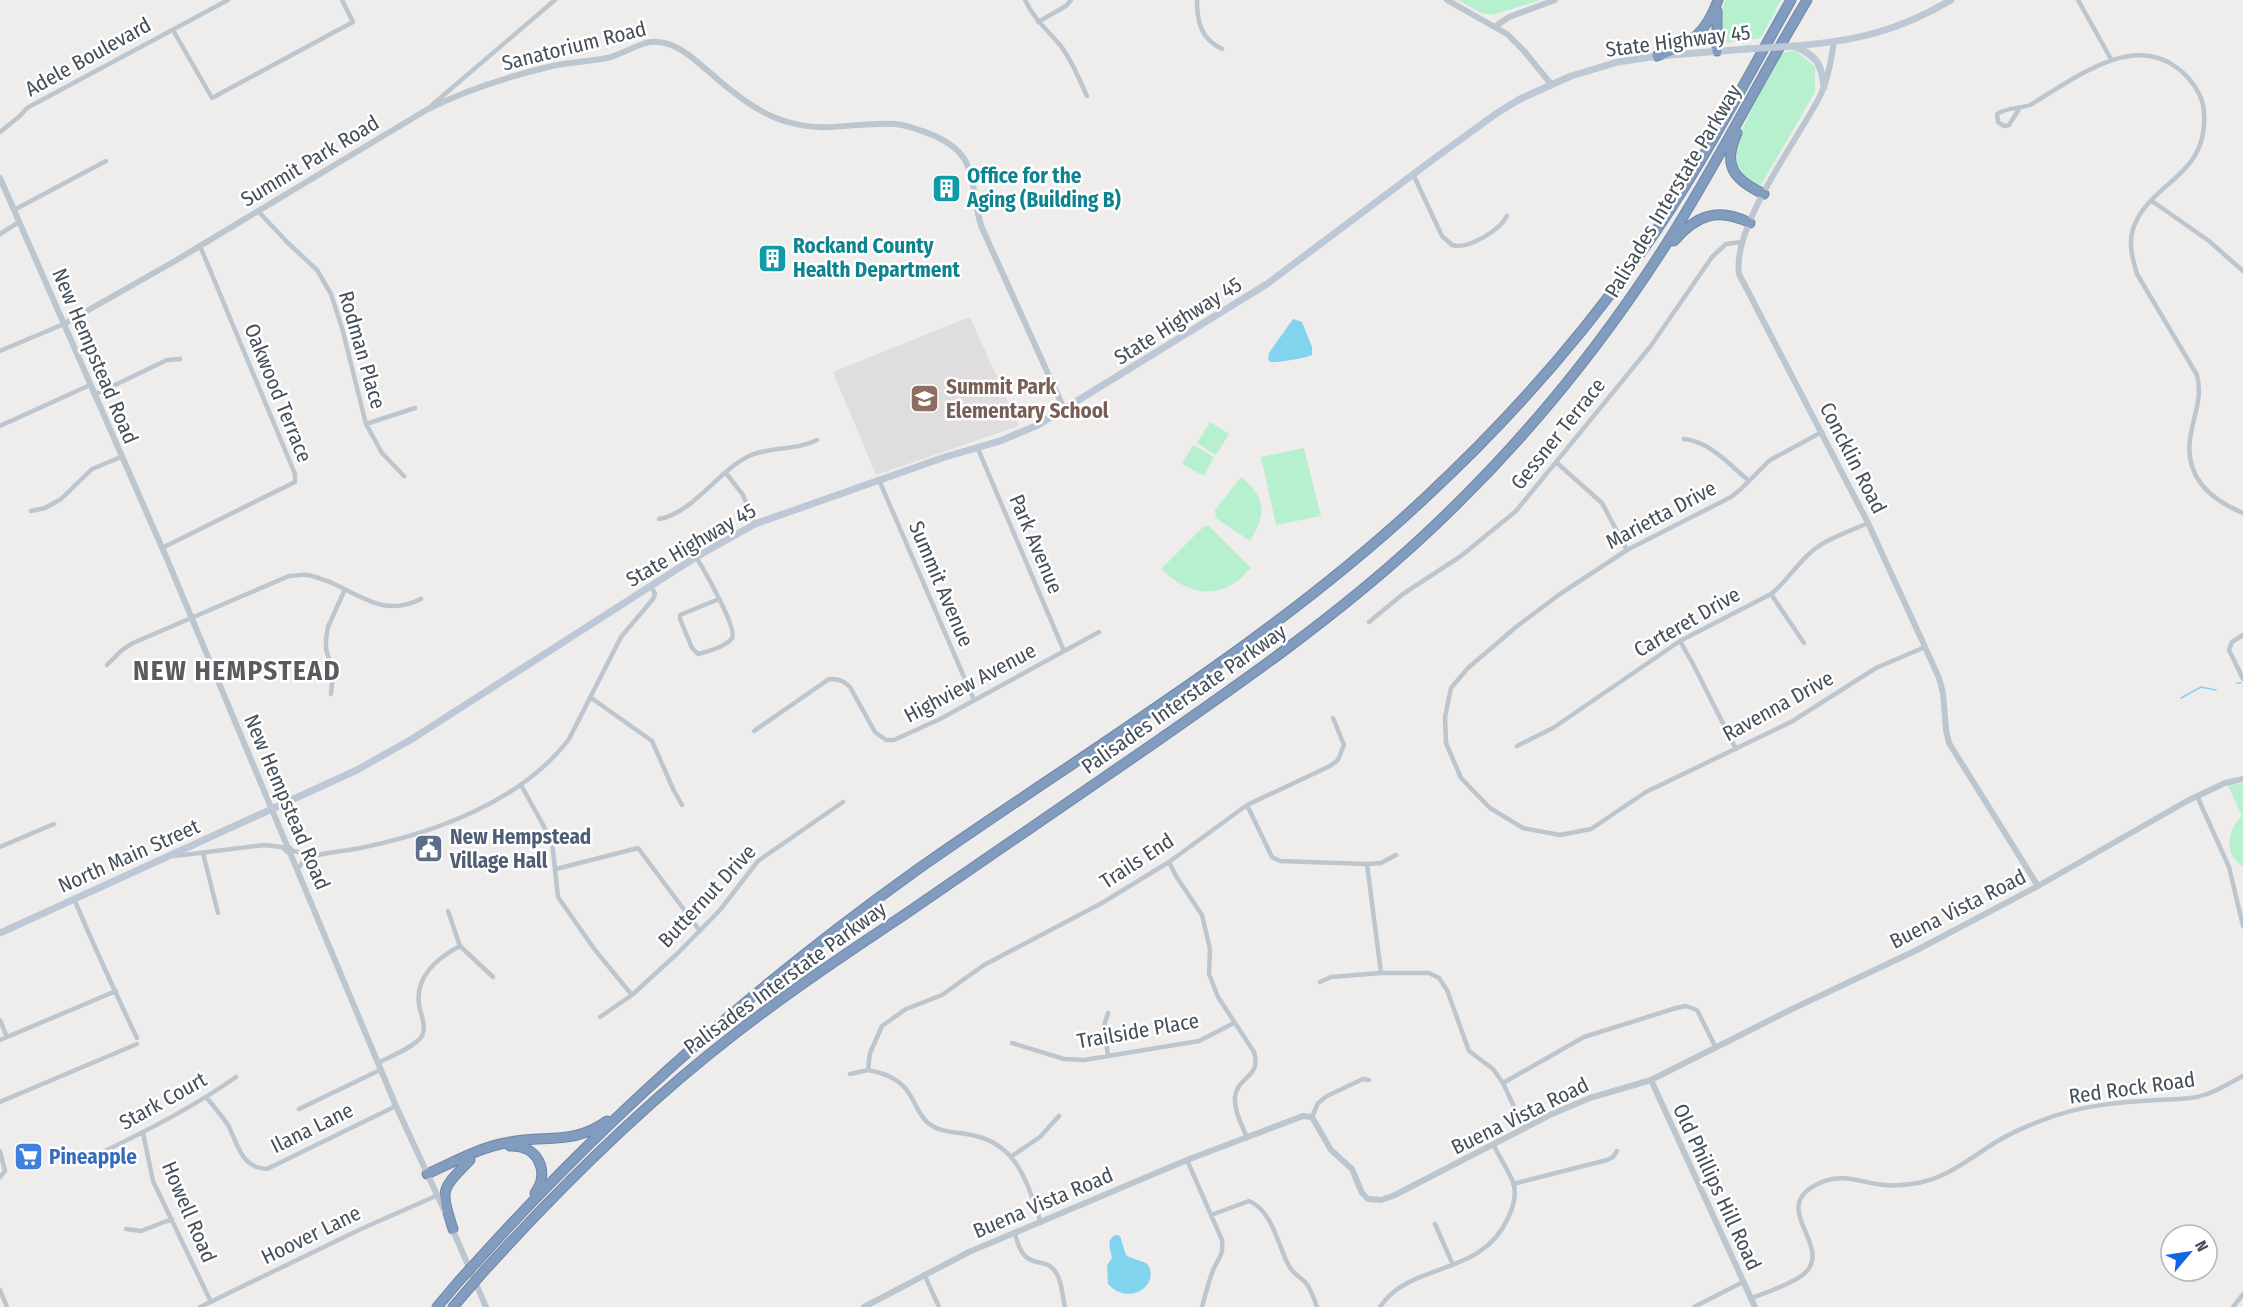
<svg xmlns="http://www.w3.org/2000/svg" width="2243" height="1307" font-family="'Fira Sans Condensed',sans-serif">
  <rect width="100%" height="100%" fill="#efecec"/>
  <path fill="#e0ddde" d="M970 317 1019 426 876 475 833 372Z"/>
  <path fill="#b7f0cf" d="M1458 0H1541L1492 15 1481 13Z
    M1725 0H1781L1761 38 1724 43 1720 17Z
    M1795 50 1815 67V92L1761 185 1747 182 1737 166V140L1778 54Z
    M1210 422 1229 434 1216 455 1197 443Z
    M1193 445 1214 457 1204 476 1182 464Z
    M1304 448 1321 516 1276 525 1261 457Z
    M1241 477C1266 497 1267 514 1250 541L1216 518 1215 510Z
    M1204 526H1209L1251 568C1245 573 1240 580 1233 584 1206 600 1181 588 1161 569Z
    M2243 783V866C2223 856 2227 829 2242 816L2228 786Z"/>
  <path fill="#82d3ee" d="M1293 319 1302 322 1312 347V355C1307 358 1277 363 1270 362L1268 359 1269 353Z
    M1116 1235 1120 1236 1126 1255C1131 1259 1145 1261 1148 1265 1160 1285 1129 1307 1108 1284L1107 1265 1112 1258C1110 1249 1106 1239 1116 1235Z"/>
  <g fill="none" stroke-linecap="round" stroke-linejoin="round">
    <path stroke="#82d3ee" stroke-width="1.5" d="M2237 683H2241
      M2181 698 2201 687 2216 690"/>
    <defs>
      <path id="motorway" d="M1717 11V51
        M1657 56C1690 45 1706 34 1718 0
        M1737 133C1722 166 1734 180 1764 194
        M1674 241C1696 215 1718 207 1750 223
        M510 1146C537 1144 551 1172 535 1193
        M427 1174C452 1163 478 1148 505 1143 542 1134 573 1146 607 1121
        M453 1229C440 1188 441 1190 470 1160
        M480 1258C610 1114 756 985 914 872 1087 750 1272 642 1427 496 1513 416 1590 328 1656 231 1706 157 1747 78 1791 0
        M485 1270C563 1184 645 1103 736 1033 790 991 847 953 904 915 986 858 1068 802 1150 746 1242 682 1334 618 1417 542 1513 454 1597 353 1667 243 1717 164 1759 80 1807 0
        M437 1307 459 1281
        M453 1307 465 1293"/>
    </defs>
    <use href="#motorway" stroke="#6d87a9" stroke-width="11"/>
    <path stroke="#bcc6cf" stroke-width="4.5" d="M1025 0C1034 19 1047 30 1060 45 1072 60 1079 79 1087 96
      M1197 0C1197 22 1201 39 1222 49
      M2078 0 2111 59
      M1038 22 1066 6 1071 0
      M173 30 212 98 353 22 342 0
      M432 105 555 0
      M2019 109 2009 125 2004 126 1998 122 1997 114C2007 107 2019 109 2030 105 2071 81 2130 33 2176 67 2190 77 2203 94 2204 112 2209 178 2149 181 2133 229 2128 244 2133 260 2137 274L2197 375C2203 399 2193 416 2190 439 2185 478 2211 500 2243 513
      M0 132 20 116 27 108 228 0
      M1413 174 1442 236 1452 245C1468 250 1500 230 1507 216
      M2152 201 2209 241 2243 271
      M14 210 106 161
      M258 211 287 242 317 270 331 294 342 328 366 424 382 453 404 476
      M0 234 19 222
      M0 351 64 324
      M94 395 167 360 180 359
      M366 424 415 408
      M0 426 90 385
      M1822 432 1770 460 1741 489 1731 497 1627 550 1560 594 1516 627 1468 668 1451 688 1445 717 1446 743 1461 778 1490 808 1523 828 1560 835 1591 829 1646 792 1791 722 1876 668 1925 647
      M1684 439C1709 441 1730 465 1749 481
      M978 449 1064 651
      M1557 463 1602 503 1627 550
      M726 473 743 495 755 524
      M879 480 974 700
      M31 511 45 508 61 499 92 469 121 457
      M659 519C693 513 718 471 749 456 771 446 795 451 817 440
      M162 548 295 482V474L200 246
      M696 557C703 568 738 629 732 638 727 646 707 652 698 654L692 648 680 619V615L719 599
      M1771 594 1804 643
      M1369 622 1403 594 1461 556 1516 511 1650 347 1712 257 1726 244 1742 242
      M2243 635 2232 642 2229 650 2243 679
      M1680 641 1693 664 1736 749
      M107 665 122 650 133 643 289 576C295 576 302 574 308 575 315 576 323 580 330 582 363 597 385 617 421 599
      M331 694 333 673 326 649V639L328 627 345 589
      M590 697 652 741 674 791 682 805
      M754 731 829 679C838 679 843 680 850 687L875 732 886 740H894L940 719 1099 632
      M1517 746 1553 728 1680 641 1771 594C1785 583 1794 568 1807 556 1822 540 1848 532 1868 523
      M521 785 552 841 558 897 595 950 632 995
      M2197 796 2229 867 2243 926
      M1247 805 1272 857 1280 861 1367 864 1381 863 1396 855
      M0 847 54 824
      M289 847 293 851 312 855
      M203 853 218 913
      M175 856 264 845 282 847 289 853
      M1169 862 1176 876 1202 915 1210 949 1209 974 1218 997 1254 1052C1262 1078 1237 1076 1235 1097 1234 1111 1242 1125 1247 1138
      M1367 864 1381 973
      M556 869 638 848 700 931
      M297 870 305 859 310 857C328 852 347 851 365 847 437 832 523 800 569 739L621 637 653 599 655 594 651 586
      M74 899C94 946 115 992 137 1038
      M448 911 460 946 493 977
      M1320 982 1331 977 1381 973H1429L1439 978 1447 990 1469 1051 1493 1069 1503 1083 1524 1128
      M1108 1013 1104 1026 1108 1056
      M600 1017 632 995 679 952 720 910 758 861 843 802
      M0 1020 7 1037
      M0 1040 116 991
      M1012 1043 1064 1059 1084 1060 1199 1041 1234 1023
      M378 1063C389 1057 415 1047 422 1036 427 1025 420 1014 419 1004 415 976 439 957 460 946
      M850 1074 868 1070
      M1503 1083 1584 1037 1676 1008 1686 1006 1697 1010 1716 1048
      M207 1098C214 1107 222 1116 228 1125 238 1144 241 1168 267 1169L396 1106
      M0 1102 137 1044
      M299 1109 380 1070
      M1312 1117 1318 1103 1327 1096 1363 1079 1369 1080
      M143 1133 153 1181 211 1302
      M0 1151 5 1171 0 1177
      M105 1151C150 1129 195 1106 236 1077
      M1012 1156 1040 1137 1059 1116
      M1187 1160 1222 1240C1224 1257 1217 1259 1212 1273 1208 1284 1205 1296 1202 1307
      M1513 1184 1607 1160 1613 1157 1617 1151
      M1211 1215 1249 1201C1273 1211 1277 1244 1289 1266 1293 1274 1299 1276 1305 1282 1311 1288 1314 1299 1317 1307
      M1041 1223C1026 1180 1017 1141 966 1134 953 1132 938 1132 927 1122 919 1115 916 1104 910 1095 901 1079 885 1073 868 1070L870 1053 882 1026 906 1009 942 995 984 965 1102 903 1169 862 1247 805 1330 766 1338 760 1344 745 1333 718
      M1435 1224 1453 1265
      M126 1229 141 1231 172 1219
      M1015 1234C1017 1241 1019 1250 1025 1256 1033 1265 1047 1260 1054 1270 1062 1279 1062 1295 1065 1307
      M924 1274 939 1307
      M0 1290 7 1307
      M1750 1299C1766 1292 1796 1283 1807 1271 1831 1243 1766 1205 1822 1182 1844 1173 1862 1183 1884 1185 1892 1186 1903 1185 1911 1184 1945 1180 1969 1159 1996 1142 2014 1131 2034 1123 2054 1116 2087 1105 2122 1102 2157 1100 2174 1099 2191 1100 2207 1094 2219 1090 2231 1082 2243 1076
      M200 1307 361 1229 438 1195
      M1380 1307C1410 1261 1481 1278 1508 1218 1513 1208 1517 1194 1513 1182 1508 1170 1500 1158 1494 1146
      M1694 1307 1743 1282
      M2233 1307 2243 1294"/>
    <path stroke="#bcc6cf" stroke-width="6" d="M1447 0 1507 34 1524 51 1551 84
      M1496 26 1509 17 1555 0
      M1834 42C1831 61 1828 79 1820 96 1798 140 1732 225 1739 274L1868 523 1925 647 1939 678 1943 693 1946 730 1949 743 2038 886
      M0 178 167 559 396 1106 444 1210
      M64 324 175 261 428 109C466 90 507 77 548 67 567 62 587 62 607 58 630 53 646 34 671 45 685 50 697 62 708 71 731 91 758 114 788 122 827 134 858 121 896 124 910 126 923 131 935 136 948 142 960 150 966 162 976 183 974 207 982 228L1065 411
      M1651 1080 1755 1307
      M452 1228 486 1307
      M864 1307 969 1252 1187 1160 1303 1116 1312 1117 1331 1150 1352 1169 1362 1193 1368 1199 1381 1200 1393 1196 1552 1114 1590 1098 1651 1080 1790 1010 1917 950 2038 886 2187 801 2225 783 2243 779"/>
    <path stroke="#bdc8d6" stroke-width="7" d="M1795 46C1855 41 1899 31 1951 0
      M1795 46C1817 57 1821 62 1824 87
      M0 933 357 770 412 739 696 557 755 524 945 457 1000 441 1038 425 1267 284 1435 158 1497 113 1520 99 1571 76 1618 62 1657 56 1747 49"/>
    <use href="#motorway" stroke="#819cbe" stroke-width="9"/>
    <defs>
      <path id="motorway-bridge" d="M459 1281 480 1258
        M465 1293 485 1270"/>
    </defs>
    <use href="#motorway-bridge" stroke="#6d87a9" stroke-width="11" stroke-linecap="butt"/>
    <path stroke="#bdc8d6" stroke-width="7" d="M1747 49 1795 46"/>
    <use href="#motorway-bridge" stroke="#819cbe" stroke-width="9"/>
  </g>
  <defs>
    <symbol id="building-square" viewBox="-11 -11 22 22"><rect x="-9" y="-9" width="18" height="18" rx="4" fill="#0f9aa8" stroke="#fff"/><path d="M-4-6H4V6H1V3H-1V6H-4ZM-2.5-4.3h1.7v1.8h-1.7ZM.8-4.3h1.7v1.8H.8ZM-2.5-1h1.7V.8h-1.7ZM.8-1h1.7V.8H.8Z" fill="#fff"/></symbol>
    <symbol id="school-square" viewBox="-11 -11 22 22"><rect x="-9" y="-9" width="18" height="18" rx="4" fill="#8d6e63" stroke="#fff"/><path d="M0-5L7-2L0 1L-7-2ZM-4 1L0 2.5L4 1V4Q0 6-4 4Z" fill="#fff"/></symbol>
    <symbol id="civic-square" viewBox="-11 -11 22 22"><rect x="-9" y="-9" width="18" height="18" rx="4" fill="#5c6f8a" stroke="#fff"/><path d="M-.6-6.5H3V-4.5H.6V-3L4-1V1h2V6H-6V1h2V-1L-.6-3ZM-1.2 2.5V6h2.4V2.5Z" fill="#fff"/></symbol>
    <symbol id="supermarket-square" viewBox="-11 -11 22 22"><rect x="-9" y="-9" width="18" height="18" rx="4" fill="#3f7fe0" stroke="#fff"/><path d="M-6-5.5h2.5l.6 2H6L4.5 2H-2.5L-4.4-4H-6ZM-1.5 3.2a1.3 1.3 0 1 0 .1 0ZM3 3.2a1.3 1.3 0 1 0 .1 0Z" fill="#fff"/></symbol>
  </defs>
  <g fill-rule="evenodd">
    <use href="#building-square" x="930" y="172" width="33" height="33"/>
    <use href="#building-square" x="756" y="242" width="33" height="33"/>
    <use href="#school-square" x="908" y="382" width="33" height="33"/>
    <use href="#civic-square" x="412" y="832" width="33" height="33"/>
    <use href="#supermarket-square" x="12" y="1140" width="33" height="33"/>
  </g>
  <g text-anchor="middle" dominant-baseline="central" stroke-width="5" stroke-linejoin="round" paint-order="stroke">
    <g font-size="21" fill="#444f5a" stroke="#fff">
      <text transform="translate(1678 41) rotate(-7)">State Highway 45</text>
      <text transform="translate(574 46) rotate(-14)">Sanatorium Road</text>
      <text transform="translate(88 57) rotate(-29)">Adele Boulevard</text>
      <text transform="translate(310 161) rotate(-31)">Summit Park Road</text>
      <text transform="translate(1673 191) rotate(-59)">Palisades Interstate Parkway</text>
      <text transform="translate(1178 321) rotate(-32)">State Highway 45</text>
      <text transform="translate(362 350) rotate(74)">Rodman Place</text>
      <text transform="translate(95 356) rotate(67)">New Hempstead Road</text>
      <text transform="translate(278 393) rotate(68)">Oakwood Terrace</text>
      <text transform="translate(1558 434) rotate(-51)">Gessner Terrace</text>
      <text transform="translate(1853 458) rotate(63)">Concklin Road</text>
      <text transform="translate(1661 515) rotate(-28)">Marietta Drive</text>
      <text transform="translate(1036 544) rotate(67)">Park Avenue</text>
      <text transform="translate(691 545) rotate(-30)">State Highway 45</text>
      <text transform="translate(941 584) rotate(67)">Summit Avenue</text>
      <text transform="translate(1687 622) rotate(-30)">Carteret Drive</text>
      <text transform="translate(970 683) rotate(-28)">Highview Avenue</text>
      <text transform="translate(1184 699) rotate(-35)">Palisades Interstate Parkway</text>
      <text transform="translate(1778 706) rotate(-29)">Ravenna Drive</text>
      <text transform="translate(287 802) rotate(67)">New Hempstead Road</text>
      <text transform="translate(129 856) rotate(-24)">North Main Street</text>
      <text transform="translate(1137 861) rotate(-33)">Trails End</text>
      <text transform="translate(707 896) rotate(-47)">Butternut Drive</text>
      <text transform="translate(1958 909) rotate(-27)">Buena Vista Road</text>
      <text transform="translate(785 978) rotate(-36)">Palisades Interstate Parkway</text>
      <text transform="translate(1138 1031) rotate(-10)">Trailside Place</text>
      <text transform="translate(2132 1088) rotate(-8)">Red Rock Road</text>
      <text transform="translate(163 1101) rotate(-29)">Stark Court</text>
      <text transform="translate(1520 1116) rotate(-26)">Buena Vista Road</text>
      <text transform="translate(312 1128) rotate(-26)">Ilana Lane</text>
      <text transform="translate(1717 1187) rotate(65)">Old Phillips Hill Road</text>
      <text transform="translate(1043 1203) rotate(-23)">Buena Vista Road</text>
      <text transform="translate(189 1212) rotate(67)">Howell Road</text>
      <text transform="translate(311 1235) rotate(-26)">Hoover Lane</text>
    </g>
    <g font-size="21" font-weight="bold" fill="#0d838f" stroke="#fff" text-anchor="start">
      <text x="967" y="176">Office for the<tspan x="967" dy="24">Aging (Building B)</tspan></text>
      <text x="793" y="246">Rockand County<tspan x="793" dy="24">Health Department</tspan></text>
    </g>
    <g font-size="21" font-weight="bold" fill="#785e54" stroke="#fff" text-anchor="start">
      <text x="946" y="387">Summit Park<tspan x="946" dy="24">Elementary School</tspan></text>
    </g>
    <g font-size="21" font-weight="bold" fill="#4e5e75" stroke="#fff" text-anchor="start">
      <text x="450" y="837">New Hempstead<tspan x="450" dy="24">Village Hall</tspan></text>
    </g>
    <g font-size="21" font-weight="bold" fill="#366cbe" stroke="#fff" text-anchor="start">
      <text x="49" y="1157">Pineapple</text>
    </g>
    <g font-size="27" font-weight="bold" letter-spacing="1.5" fill="#585c61" stroke="#fff">
      <text x="237" y="671">NEW HEMPSTEAD</text>
    </g>
  </g>
  <g transform="translate(2189 1253) rotate(61)"><circle r="28" fill="#ffffff" stroke="#b4b9bd" stroke-width="1.5"/>
  <path d="M0-4.5L10 22L0 15L-10 22Z" fill="#1265e2"/>
  <text y="-9" font-size="16" font-weight="bold" text-anchor="middle" fill="#444f5a">N</text>
  </g>
</svg>
